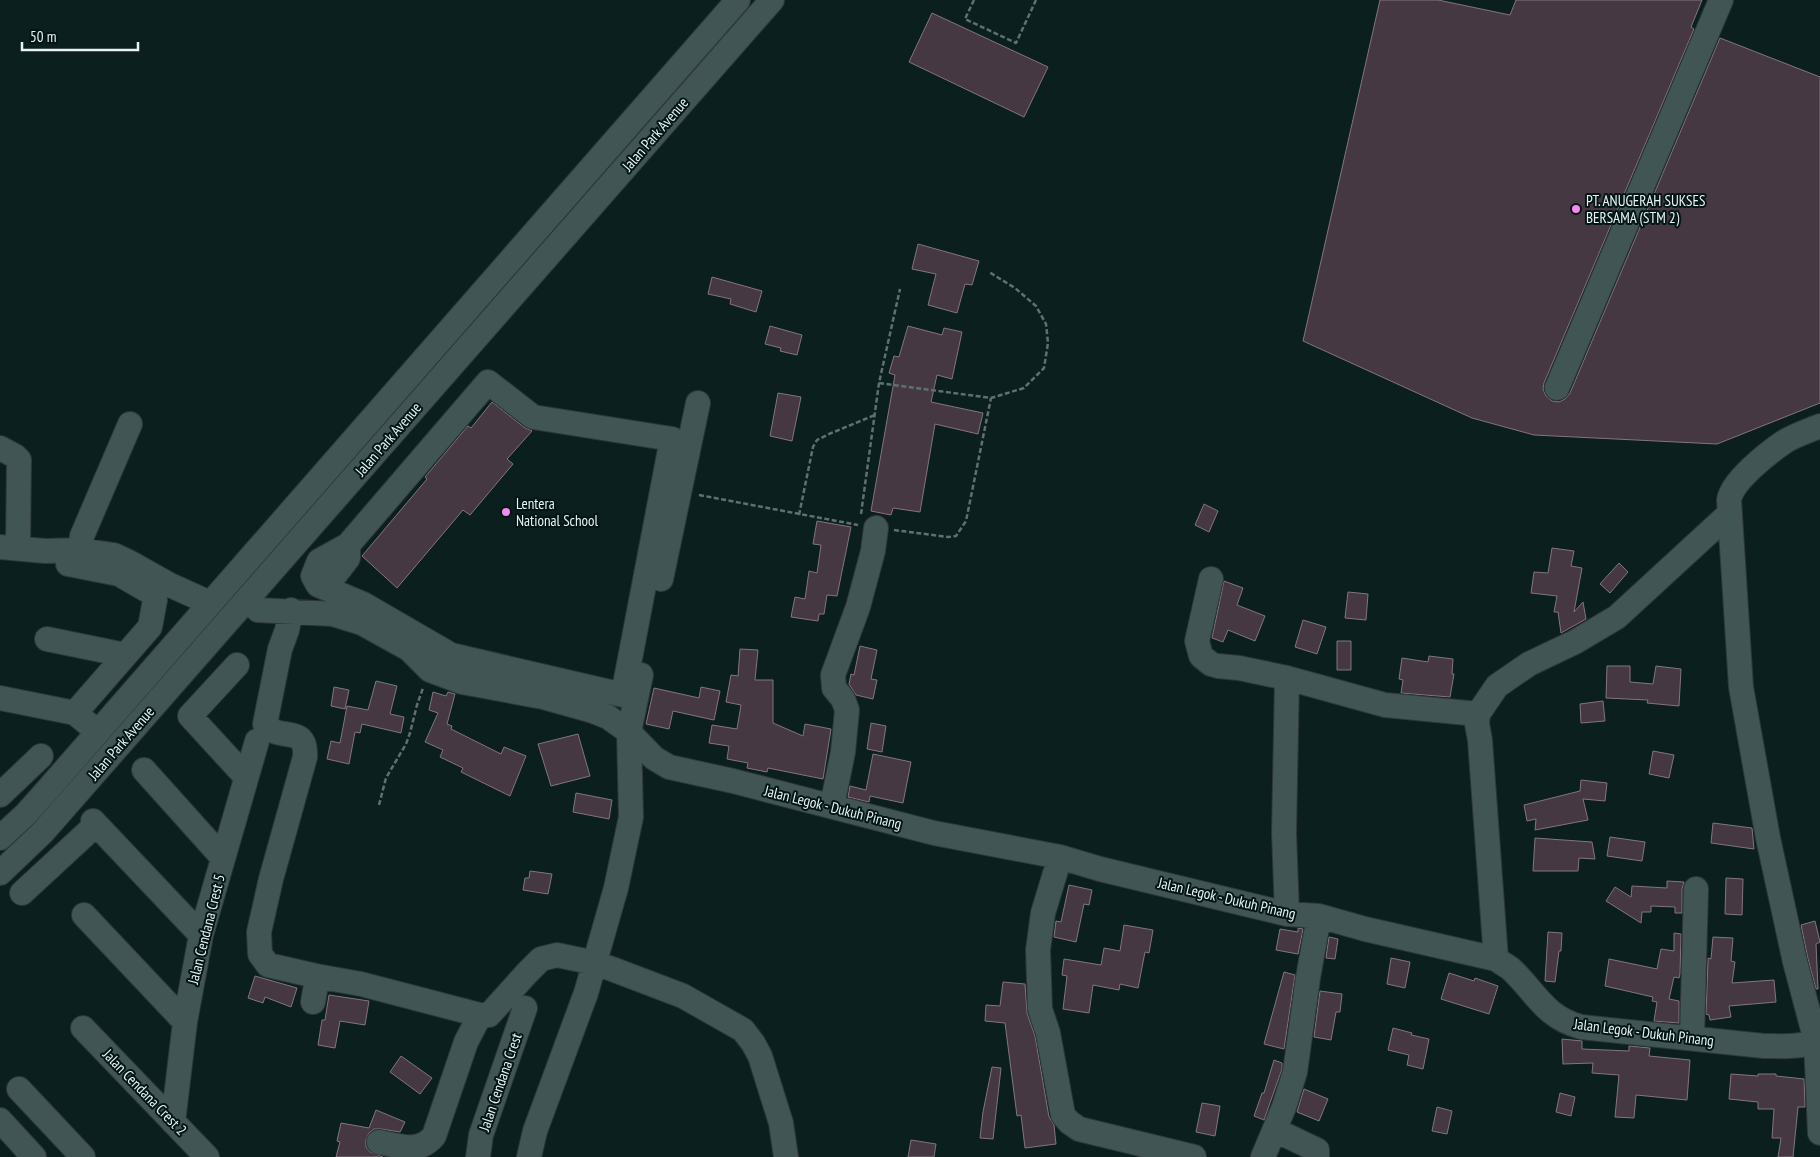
<svg xmlns="http://www.w3.org/2000/svg" width="1820" height="1157" font-family="'PT Sans Narrow',sans-serif">
  <rect width="100%" height="100%" fill="#0b1f1e"/>
  <path fill="#453843" stroke="#837481" d="M1380 0H1438L1510 15 1516 0H1702L1691 27 1694 29 1544 383 1543 389 1546 396 1552 401 1559 402 1565 399 1570 393 1720 38 1820 77V403L1717 444 1534 435 1472 418 1303 341Z
    M932 13 1048 67 1024 117 909 62Z
    M918 244 979 261 972 285 965 284 957 313 928 305 936 274 912 269Z
    M712 277 762 291 756 312 730 304 731 299 708 294Z
    M770 326 802 335 797 355 780 351 781 348 765 344Z
    M908 326 942 335 944 328 962 332 952 379 937 375 931 402 983 413 978 434 935 424 920 512 893 508 891 515 871 511 895 375 889 373 894 356 899 357Z
    M778 393 801 397 792 441 770 436Z
    M492 402 525 428 532 431 507 459 513 464 470 515 463 510 397 588 362 556 427 479 425 477 468 426 471 428Z
    M1204 504 1218 511 1209 532 1195 525Z
    M817 521 851 527 837 596 827 595 824 614H819L818 621 791 617 795 597 805 599 809 571 817 573 821 545 813 544Z
    M1552 548 1574 551 1571 566 1582 568 1574 612 1583 602 1586 619 1561 633 1558 612H1554L1557 596 1531 593 1534 572 1548 573Z
    M1619 563 1628 572 1610 593 1600 584Z
    M1224 581 1243 588 1237 605 1265 616 1255 641 1228 630 1223 642 1212 638Z
    M1348 592 1368 594 1366 620 1345 618Z
    M1303 620 1326 627 1317 654 1295 647Z
    M1337 641H1351V670H1337Z
    M860 646 877 650 871 679 877 680 873 699 856 695 849 684 851 674 854 675Z
    M740 649 758 650 755 680H773V723L803 736 805 724 831 729 823 779 768 768 767 772 747 768 748 763 727 759 729 746 709 743 712 725 737 729 741 705 726 702 731 675 738 676Z
    M1429 656 1453 659 1452 674H1454L1450 697 1401 693 1403 680 1399 679 1402 658 1428 662Z
    M1607 666H1630V682L1653 684 1656 666 1681 669 1679 706 1647 703 1648 700 1606 698Z
    M376 681 397 686 390 714 404 717 401 733 362 724 360 733 355 732 349 764 327 759 331 741 340 743 347 706 368 710Z
    M334 687 349 690 345 709 331 706Z
    M701 687 720 691 714 720 673 711 669 729 646 724 654 688 699 698Z
    M433 692 446 696 448 692 455 694 447 724 452 726 451 729 501 754 504 747 526 756 510 796 461 772 463 768 440 757 443 750 425 742 438 713 429 710Z
    M1603 701 1605 721 1581 723 1580 704Z
    M871 723 886 726 882 752 867 749Z
    M578 734 590 776 551 786 538 744Z
    M1653 751 1674 755 1669 778 1649 774Z
    M873 754 911 762 903 803 870 796 869 802 848 797 850 786 866 790Z
    M1581 780 1607 783 1605 801 1583 799 1588 820 1535 830 1536 819 1527 821 1524 805 1580 791Z
    M576 793 612 800 609 819 573 812Z
    M1713 823 1752 828 1754 849 1711 843Z
    M1610 837 1645 842 1642 861 1607 856Z
    M1535 838 1592 842 1595 859 1579 858 1578 871H1533Z
    M530 871 552 874 548 894 523 890 525 878H529Z
    M1726 878 1743 879 1742 915 1725 914Z
    M1667 881 1684 882 1682 889V913H1675V907L1651 906V912H1642L1641 923 1606 901 1615 887 1631 897 1632 886 1667 888Z
    M1069 885 1092 890 1089 905 1084 904 1076 942 1054 937 1056 921 1061 922Z
    M1815 921 1820 942 1816 944 1818 989H1816L1808 959 1801 925Z
    M1124 925 1153 930 1149 953 1145 952 1138 988 1120 984 1119 990 1093 985 1089 1013 1063 1009 1067 976 1062 975 1064 959 1101 965 1104 948 1120 951Z
    M1298 928 1303 929 1298 954 1276 950 1280 929 1298 932Z
    M1548 932 1562 933 1561 951H1559L1555 982 1545 981Z
    M1674 933 1681 934 1680 974 1679 978 1674 977 1669 999 1679 1001V1023L1654 1021 1657 1002 1652 1001 1653 997 1605 986 1609 959 1657 969 1661 949 1674 951Z
    M1329 937 1338 939 1335 959 1326 958Z
    M1713 937 1733 938 1731 961 1735 962 1732 983 1774 980 1776 1002 1729 1006 1731 1017 1710 1020 1709 1015 1706 1014 1708 961V958L1711 959Z
    M1391 958 1410 962 1405 988 1387 984Z
    M1284 972 1295 975 1284 1049 1264 1044Z
    M1449 973 1474 981 1475 978 1498 986 1489 1014 1441 999Z
    M255 976 297 988 291 1007 265 997 263 1003 248 998Z
    M1003 982 1025 984 1027 1013 1035 1036 1049 1117 1054 1125 1056 1144 1025 1148 1021 1115 1017 1116 1005 1023 985 1021 986 1005 1000 1006Z
    M1320 991 1342 994 1340 1012H1336L1331 1040 1314 1037Z
    M329 995 369 1001 365 1025 340 1021 335 1048 318 1045 322 1020H325Z
    M1393 1028 1412 1033 1411 1035 1429 1039 1423 1069 1407 1065 1409 1055 1388 1050Z
    M1562 1039 1582 1041V1049L1629 1051V1046L1650 1048 1649 1056 1690 1060 1687 1100 1636 1095 1634 1118 1615 1117 1619 1075 1592 1073 1593 1063 1563 1064Z
    M401 1056 432 1078 420 1094 390 1072Z
    M1274 1060 1282 1063V1069L1264 1120 1254 1116 1262 1093H1264Z
    M992 1067 1001 1068 993 1139 980 1138 983 1112Z
    M1731 1074 1758 1076V1074H1776V1076L1804 1079 1805 1107H1798L1793 1157H1778L1781 1138H1772L1774 1109H1758V1102L1729 1099Z
    M1304 1089 1328 1099 1319 1121 1297 1112Z
    M1560 1093 1575 1097 1571 1116 1556 1112Z
    M1202 1103 1220 1106 1215 1136 1196 1132Z
    M1437 1107 1452 1111 1447 1134 1432 1131Z
    M376 1110 405 1122 400 1132 381 1129H374L369 1133 366 1140V1147L370 1152 383 1157H336L340 1142 337 1141 341 1123 369 1128Z
    M911 1140 936 1144 934 1157H908Z"/>
  <g fill="none" stroke-linecap="round" stroke-linejoin="round">
    <defs>
      <path id="minor" d="M488 382 533 417 672 439 623 695 451 655 363 604 318 585 313 576 319 561 348 545Z
        M1557 388 1721 0
        M1820 426C1808 431 1795 435 1784 442 1768 453 1732 481 1729 500L1741 687 1768 838 1795 962 1816 1041 1820 1133
        M0 448 15 456 19 460 18 548
        M0 547 45 551 80 550 114 555 129 562 170 585 201 599
        M80 550 82 536 130 424
        M68 564 119 574 152 593 155 600 150 627 75 713
        M661 579 698 403
        M1211 579 1197 641 1201 656 1211 664 1218 666 1239 668 1287 678
        M325 588 348 558V545
        M258 610 333 614 362 623 409 649 430 670 462 682 543 697 593 711 608 717 629 732 654 758 669 767 733 781 934 833 1060 857 1100 869 1287 914 1319 916 1365 929 1496 959C1501 963 1508 966 1512 970 1537 994 1545 1017 1581 1027L1764 1046C1781 1046 1805 1048 1820 1039
        M291 610 287 630 280 649 265 724C279 743 307 723 305 757L271 879 259 932 260 954 268 965 316 976 317 979 313 1002
        M47 639 125 655
        M237 665 190 716 246 777
        M0 698 75 713 87 723
        M1478 714 1497 686 1529 664 1575 642 1617 617 1729 514
        M144 770 223 858
        M0 795 41 756
        M832 806 843 752 847 710 843 699 834 688 833 675 858 607 873 551 876 528
        M93 821 201 935
        M0 838 26 814 43 795 738 0
        M1060 857 1043 913 1038 950 1040 1009 1048 1033 1063 1115 1069 1122 1079 1129 1194 1157
        M0 873 43 832 772 0
        M22 893 88 832
        M1287 914 1284 833 1287 678 1385 705 1478 714 1477 724 1480 740 1496 959
        M84 915 185 1022
        M316 976 361 984 480 1015H489L527 973 541 959 557 955 595 963 612 969 683 996 743 1030 753 1043 760 1056 781 1123 786 1157
        M83 1028 207 1157
        M1692 1038 1696 889
        M19 1089 83 1157
        M0 1120 34 1157
        M173 1122 185 1022 201 935 257 741
        M1275 1130 1317 1150V1157
        M379 1142C399 1146 419 1154 434 1136L466 1042 480 1015
        M478 1157 481 1135 525 1008
        M529 1157 535 1131 586 993 616 888 631 817 629 732 641 675
        M1263 1157 1284 1107 1295 1072 1308 978 1319 916"/>
    </defs>
    <use href="#minor" stroke="#2e3837" stroke-width="26"/>
    <path stroke="#5f706f" stroke-width="2.5" stroke-dasharray="5 2.5" stroke-linecap="butt" d="M974 0 965 19 1016 43 1036 0
      M879 383 991 398 1024 388 1044 368 1048 343 1046 324 1036 306 1015 288 989 272
      M699 495 858 525
      M861 514 879 383 900 289
      M799 515 813 447 817 440 829 434 875 415
      M894 530 948 537 956 536 966 521 991 398
      M379 805 386 778 406 744 410 733 417 705 423 688"/>
    <use href="#minor" stroke="#405554" stroke-width="24"/>
  </g>
  <g fill="#f689ee" stroke="#031615" stroke-width="2">
    <circle cx="1576" cy="209" r="5"/>
    <circle cx="506" cy="512" r="5"/>
  </g>
  <g text-anchor="middle" dominant-baseline="central" stroke-width="4" stroke-linejoin="round" paint-order="stroke">
    <g font-size="15" fill="#e8f4f3" stroke="#031615">
      <text transform="translate(655 134) rotate(-49)">Jalan Park Avenue</text>
      <text transform="translate(388 439) rotate(-49)">Jalan Park Avenue</text>
      <text transform="translate(121 743) rotate(-49)">Jalan Park Avenue</text>
      <text transform="translate(833 807) rotate(14)">Jalan Legok - Dukuh Pinang</text>
      <text transform="translate(1227 898) rotate(13)">Jalan Legok - Dukuh Pinang</text>
      <text transform="translate(206 929) rotate(-76)">Jalan Cendana Crest 5</text>
      <text transform="translate(1644 1032) rotate(7)">Jalan Legok - Dukuh Pinang</text>
      <text transform="translate(500 1082) rotate(-71)">Jalan Cendana Crest</text>
      <text transform="translate(145 1092) rotate(46)">Jalan Cendana Crest 2</text>
    </g>
    <g font-size="15" fill="#e8f4f3" stroke="#031615" text-anchor="start">
      <text x="1586" y="200">PT. ANUGERAH SUKSES<tspan x="1586" dy="17">BERSAMA (STM 2)</tspan></text>
      <text x="516" y="503">Lentera<tspan x="516" dy="17">National School</tspan></text>
    </g>
  </g>
  <path d="M22 42v8h116v-8" fill="none" stroke="#e8f4f3" stroke-width="2.5"/>
  <text x="30" y="42" font-size="15" fill="#e8f4f3" stroke="#031615" stroke-width="4" paint-order="stroke">50 m</text>
</svg>
